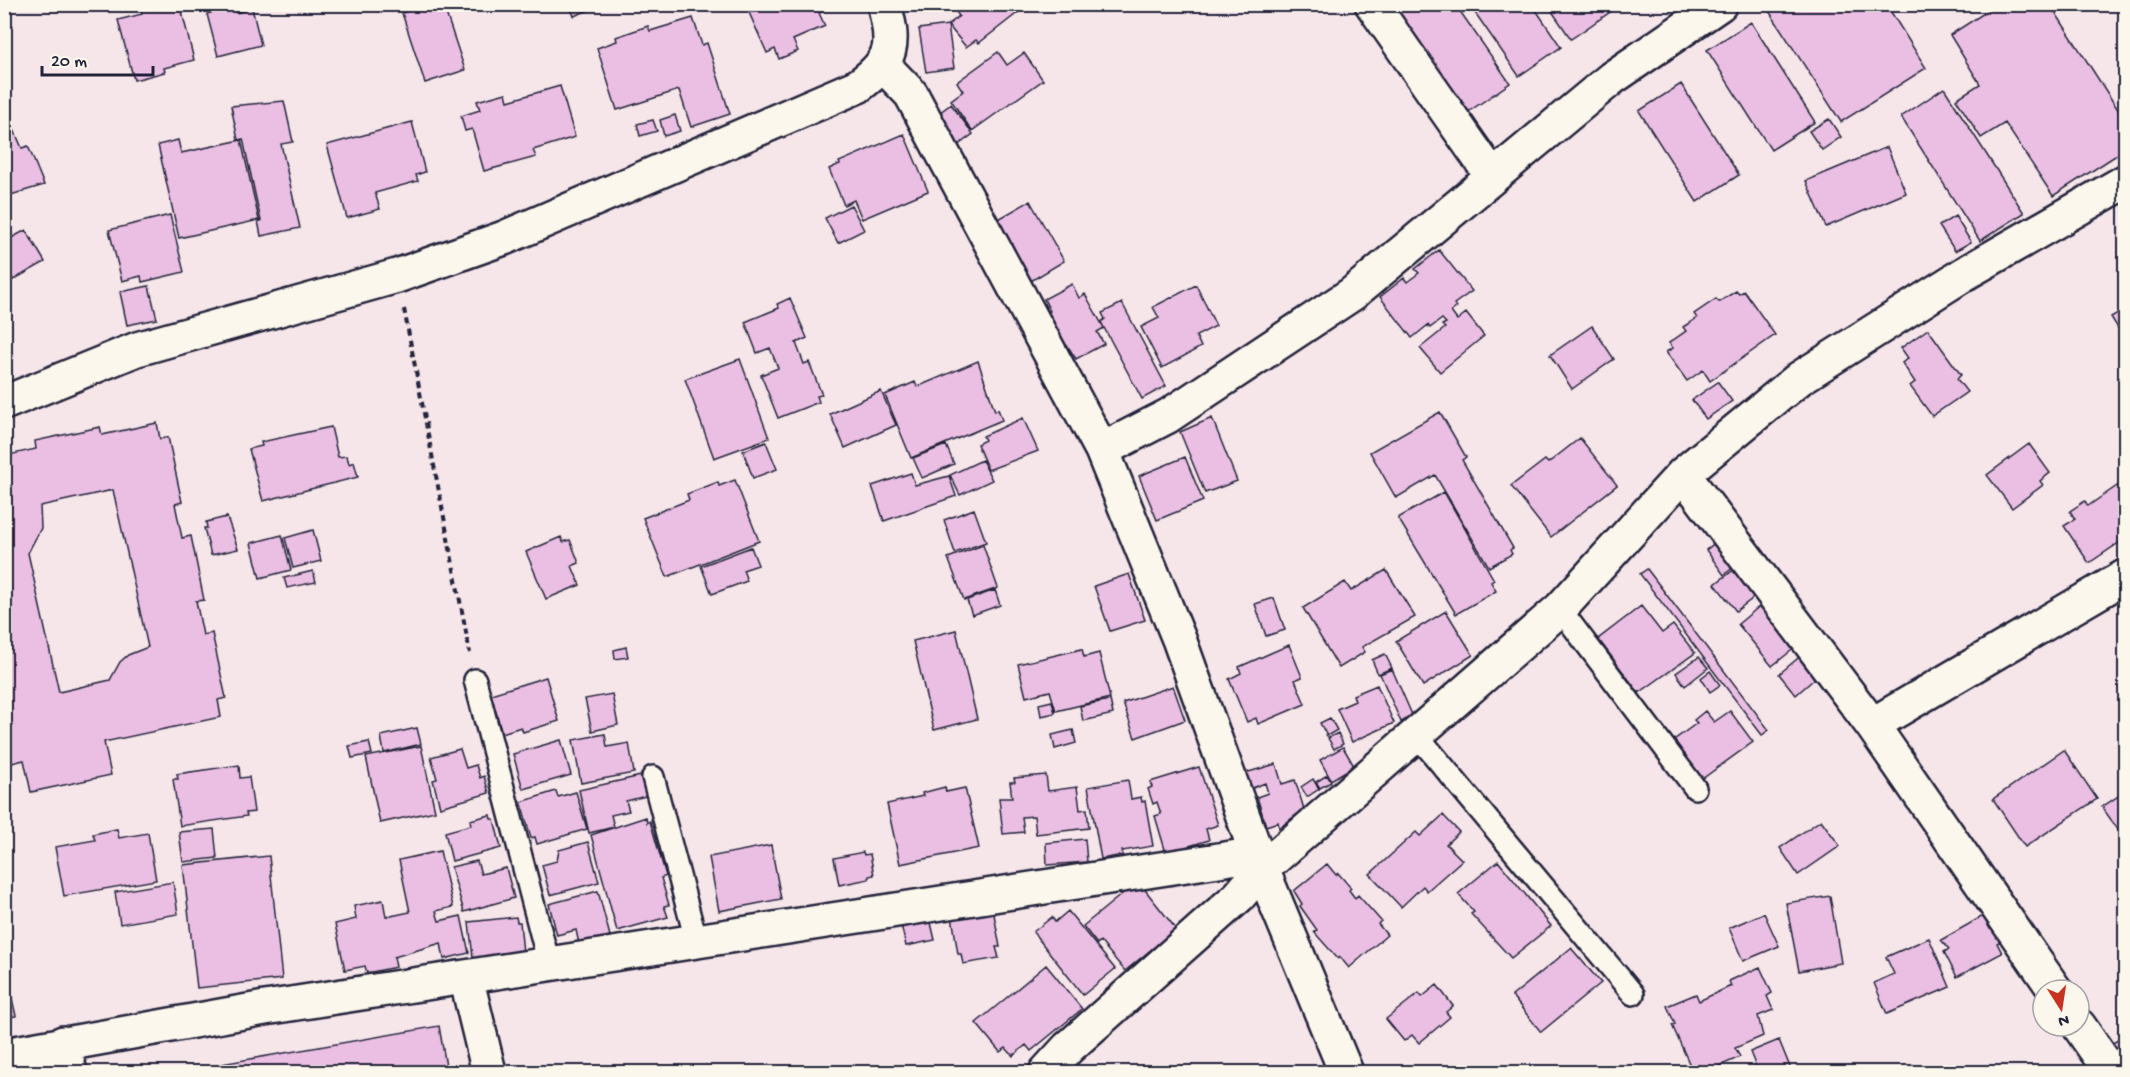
<svg xmlns="http://www.w3.org/2000/svg" width="2130" height="1077" font-family="'Gochi Hand',sans-serif">
  <rect width="100%" height="100%" fill="#f6e6ea"/>
  <filter id="ink" filterUnits="userSpaceOnUse"><feTurbulence type="fractalNoise" baseFrequency=".0167" numOctaves="2"/><feDisplacementMap in="SourceGraphic" scale="12" xChannelSelector="R" yChannelSelector="G"/><feConvolveMatrix kernelMatrix="1 2 1 2 8 2 1 2 1" color-interpolation-filters="sRGB"/></filter>
  <g filter="url(#ink)">
    <path fill="#ebbfe4" stroke="#22223b" stroke-width="1.5" fill-rule="evenodd" d="M147 4H158L159 10 180 4 194 60 164 68 165 72 134 80 118 20 142 14 140 6Z
      M398 4H421L400 11Z
      M428 4H443L465 70 425 83 402 13Z
      M569 4H604L574 16Z
      M755 4H821L824 11 819 13 825 26 793 40 798 51 779 59 775 49 767 53 747 8Z
      M955 4H1029L979 43 976 40 966 47 948 25 959 16 953 7Z
      M1392 4H1455L1510 83 1468 112Z
      M1469 4H1532L1561 47 1519 76Z
      M1547 4H1609L1613 10 1571 39Z
      M1780 4H1886L1926 68 1841 122 1769 11Z
      M1998 4H2050L2126 122V149L2053 196 2005 123 1981 138 1956 99 1980 84 1950 35Z
      M234 6 236 13 252 8 261 45 218 56 207 14Z
      M693 18 702 45 707 43 730 114 691 127 679 90 617 110 597 48 617 41 616 37 648 26 650 31Z
      M1751 22 1815 122 1771 150 1707 50Z
      M948 25 954 68 926 72 919 29Z
      M998 52 1007 65 1024 53 1043 80 972 131 951 100 963 91 957 82Z
      M1681 84 1739 175 1697 202 1639 111Z
      M560 86 575 137 533 150 536 157 484 171 472 129 465 131 461 116 480 110 477 101 506 93 508 101Z
      M1944 88 2024 213 1980 241 1901 117Z
      M284 101 293 142 281 144 300 228 261 236 258 221H261L243 139 238 140 231 106Z
      M951 104 973 134 953 149 935 116Z
      M675 115 680 131 664 136 660 120Z
      M1829 119 1841 137 1822 150 1809 131Z
      M653 120 657 131 640 136 637 124Z
      M412 122 425 172 416 175 418 181 375 193 380 209 347 218 327 145Z
      M12 125 22 148 28 146 44 185 4 197V128Z
      M904 134 928 191 862 219 854 200 844 205 829 169 840 164 839 162Z
      M178 140 181 153 241 140 259 220 179 238 158 145Z
      M1887 147 1906 193 1826 227 1806 181Z
      M1030 201 1064 261 1031 281 995 221Z
      M851 205 864 230 838 243 825 218Z
      M170 215 184 272 142 282 141 276 122 281 109 230Z
      M1955 216 1971 242 1955 251 1939 226Z
      M26 230 45 262 13 280 4 266V242Z
      M1439 250 1472 291 1454 304 1457 307 1451 312 1457 320 1466 313 1484 336 1440 372 1420 348 1445 328 1442 325 1446 323 1442 319 1430 328 1428 325 1412 338 1380 297 1404 278 1407 282 1419 273 1415 269Z
      M1072 284 1079 298 1085 294 1104 328 1097 332 1104 344 1076 359 1069 348 1067 349 1047 313 1050 311 1044 299Z
      M1196 285 1216 326 1196 336 1201 347 1162 368 1141 327 1159 318 1153 307Z
      M149 286 157 319 127 325 120 292Z
      M1736 291 1739 294 1744 291 1775 335 1710 381 1703 370 1687 381 1666 352 1673 348 1669 343 1686 331 1683 327 1697 318 1694 314 1716 299 1719 302Z
      M790 298 807 338 796 343 804 364 809 362 822 395 817 396 819 402 778 418 761 375 778 368 770 348 757 353 745 322 779 308 777 304Z
      M1122 303 1166 386 1142 399 1101 322 1105 319 1102 313Z
      M2126 308V341L2111 317Z
      M1592 326 1614 359 1572 389 1550 355Z
      M1928 329 1961 375 1957 379 1967 392 1932 416 1910 386 1915 382 1902 363 1908 358 1901 348Z
      M740 359 769 438 714 458 685 379Z
      M978 361 995 411 998 409 1002 420 911 458 885 395 915 382 917 387Z
      M1718 382 1732 401 1706 419 1692 400Z
      M881 391 896 425 845 448 830 414Z
      M1440 412 1466 457 1462 460 1513 548 1510 550 1512 554 1489 567 1435 475 1396 498 1370 452Z
      M1023 418 1038 451 988 470 977 444 985 440 983 436Z
      M1212 418 1237 481 1205 493 1180 432Z
      M157 423 160 439 168 437 182 502 175 504 182 538 191 536 204 600 196 601 203 635 212 633 226 698 218 700 221 717 104 742 111 775 31 792 24 760 4 765V456L36 449 35 441 100 427 102 435ZM113 490 148 647 128 655 120 662 110 680 59 692 28 553 41 528 40 506Z
      M331 427 338 457 347 456 349 464 354 462 358 477 263 501 249 449 262 446 261 442Z
      M1580 438 1617 485 1551 537 1511 486 1545 460 1548 463Z
      M766 442 777 469 753 478 743 451Z
      M2029 444 2050 473 2040 481 2043 485 2012 508 1987 475Z
      M946 445 954 464 922 478 913 458Z
      M1185 457 1203 501 1157 520 1139 476Z
      M982 460 992 480 960 495 950 475Z
      M911 473 915 485 949 476 956 496 884 521 872 486Z
      M735 480 759 541 667 577 643 518 689 500 687 494 718 482 719 486Z
      M2120 484 2126 492V538L2089 563 2064 526 2075 519 2070 511 2085 501 2088 506Z
      M1444 492 1494 580 1491 582 1496 591 1456 614 1398 518Z
      M974 509 986 542 955 553 944 520Z
      M227 517 238 549 211 555 204 528H207L206 522Z
      M313 530 321 561 293 568 285 538Z
      M282 535 291 570 260 578 251 543Z
      M561 537 563 542 570 540 579 563 572 566 580 585 546 599 526 552Z
      M1716 542 1735 566 1724 575 1706 550Z
      M983 545 998 588 964 600 948 558Z
      M751 547 758 565 743 570 747 581 712 594 701 566Z
      M1739 566 1760 593 1736 611 1715 584Z
      M1647 569 1769 730 1762 735 1640 574Z
      M1386 570 1415 617 1362 647 1365 652 1339 668 1303 608 1345 582 1351 591Z
      M313 571 316 582 287 588 284 578Z
      M1129 574 1145 620 1110 631 1094 586Z
      M995 590 1000 605 972 615 967 600Z
      M1274 598 1285 630 1266 636 1255 604Z
      M1761 605 1796 647 1772 666 1738 624Z
      M1641 606 1662 633 1673 625 1695 653 1639 693 1598 639Z
      M1446 611 1473 655 1423 686 1396 641Z
      M956 630 977 719 934 730 913 641Z
      M1289 645 1302 677 1295 680 1305 704 1258 724 1256 718 1247 722 1229 679 1241 673 1239 667Z
      M626 647 628 657 615 659 614 650Z
      M1082 649 1084 657 1099 653 1110 698 1056 711 1050 691 1026 697 1018 664Z
      M1385 654 1392 668 1378 674 1372 660Z
      M1803 654 1820 674 1796 695 1779 674Z
      M1699 657 1708 668 1685 686 1676 673Z
      M1392 669 1413 717 1401 722 1380 674Z
      M1710 671 1720 685 1710 692 1701 678Z
      M546 677 559 721 523 732 521 727 502 733 491 694Z
      M1377 685 1394 723 1352 742 1337 709 1355 701 1353 695Z
      M1173 686 1185 720 1135 738 1123 703Z
      M612 694 618 725 592 731 585 699Z
      M1110 700 1113 714 1083 721 1080 706Z
      M1052 701 1055 713 1041 716 1039 704Z
      M1705 711 1714 722 1730 711 1753 742 1702 779 1674 740 1697 723 1694 720Z
      M1330 718 1337 730 1327 736 1320 723Z
      M417 728 421 744 384 753 381 736Z
      M1073 730 1076 743 1055 749 1052 735Z
      M1338 733 1343 744 1334 749 1328 738Z
      M605 734 607 747 629 743 634 773 581 783 573 740Z
      M561 740 571 775 523 789 513 754Z
      M369 742 372 754 352 758 349 746Z
      M421 746 435 811 380 823 366 757Z
      M1343 747 1354 766 1331 780 1320 760Z
      M460 749 466 768 476 765 480 778 484 776 489 793 440 807 433 780 437 779 431 757Z
      M2064 750 2097 799 2025 847 1993 799Z
      M1276 764 1282 784 1295 780 1304 809 1279 828 1278 822 1266 826 1257 797 1268 793 1265 783 1250 789 1245 773Z
      M239 765 240 778 249 777 254 812 246 813 247 816 180 826 173 779H178L177 774Z
      M1199 767 1218 825 1206 829 1209 840 1166 853 1155 816 1161 814 1157 802 1153 804 1148 789 1152 787 1150 782Z
      M1046 775 1048 791 1077 787 1080 810 1087 809 1089 828 1036 834 1034 816 1022 817 1024 832 1003 834 999 798H1012L1010 782H1015L1014 778Z
      M1327 775 1331 782 1320 788 1316 782Z
      M641 776 646 796 626 801 629 811 611 815 614 827 589 833 579 790Z
      M1313 779 1319 789 1307 797 1301 787Z
      M1128 780 1131 799 1141 797 1142 802 1145 801 1153 846 1122 851 1123 855 1101 859 1088 787Z
      M945 787 946 792 965 788 979 848 900 864 887 804 923 796 922 793Z
      M556 791 558 797 576 792 587 829 537 844 535 837 531 838 521 802Z
      M2123 793 2126 796V835L2123 837 2102 807Z
      M490 815 491 819H494L501 848 452 861 445 832 471 825 470 820Z
      M1443 815 1459 832 1446 844 1462 860 1427 891 1423 886 1401 907 1370 874 1416 832 1420 836Z
      M646 817 647 823 650 821 666 876 661 878 669 905 664 906 668 917 617 931 591 835Z
      M1821 820 1840 846 1798 875 1780 848Z
      M117 829 119 838 148 833 156 880 64 896 55 847 95 840 93 834Z
      M214 829 217 858 183 862 179 832Z
      M1085 839 1087 862 1047 865 1046 843Z
      M588 842 599 882 550 895 542 865 557 861 559 850Z
      M771 845 781 899 719 911 709 857Z
      M440 851 453 907 436 911 439 921 461 916 469 953 444 959 441 943 394 957 396 967 367 973 365 966 345 970 335 924 356 919 354 906 383 900 386 917 410 912 399 860Z
      M863 852 864 855 870 854 874 875 869 876V879L839 885 834 858Z
      M269 856 282 979 197 988 183 865Z
      M477 861 481 874 506 868 514 898 464 912 451 867Z
      M1498 861 1551 926 1511 958 1471 914 1474 912 1458 894Z
      M1327 864 1336 875 1338 873 1351 888 1349 890 1355 898 1358 895 1381 921 1378 924 1387 935 1349 968 1340 957 1338 959 1314 932 1317 930 1300 906 1302 904 1294 891Z
      M1138 881 1176 929 1125 971 1100 941 1097 944 1083 926Z
      M173 882 178 914 120 924 115 892Z
      M598 891 610 936 579 944 576 930 557 935 549 904Z
      M1830 896 1841 963 1799 971 1786 903Z
      M993 909 1000 947H996L999 958 963 964 961 954H958L952 916Z
      M928 910 935 940 906 946 899 916Z
      M1068 911 1115 969 1083 995 1033 932 1052 917 1055 922Z
      M1764 913 1779 946 1743 961 1729 928Z
      M1983 916 1990 929 1994 927 2001 941 1997 943 2002 953 1957 977 1944 952 1949 949 1941 940Z
      M516 917 517 922H520L523 953 473 958 469 922Z
      M1929 938 1950 987 1887 1014 1874 983 1894 974 1886 957Z
      M1571 948 1601 983 1541 1032 1512 996Z
      M4 963 16 1016 4 1018Z
      M1046 965 1082 1009 1031 1051 1026 1045 1013 1056 1006 1048 1000 1052 976 1023Z
      M1760 967 1772 993 1767 996 1773 1010 1758 1016 1763 1036 1735 1048 1740 1057 1706 1072H1693L1672 1025 1675 1024 1667 1006 1696 994 1699 1001 1731 986 1729 981Z
      M1437 985 1453 1006 1446 1012 1450 1017 1419 1043 1412 1035 1404 1041 1386 1019 1419 993 1422 997Z
      M439 1026 447 1072H222L221 1064Z
      M2126 1035V1065L2111 1044Z
      M1779 1040 1792 1072H1758L1750 1052Z"/>
    <g fill="none" stroke-linecap="round" stroke-linejoin="round">
      <defs>
        <path id="lane" d="M1560 609 1695 788
          M475 680 549 964
          M1417 735 1633 994
          M653 777 696 940"/>
        <path id="street" d="M1372 4 1492 176
          M882 64 911 94 1102 450 1179 639 1262 869 1346 1072
          M1102 450 1168 416 1352 294 1612 78 1720 4
          M1683 474 1872 725
          M466 977 489 1072
          M2055 990 1872 725 2126 576
          M2079 1026 2111 1072
          M63 1043 70 1072
          M4 1055 265 1008 1257 854
          M1046 1072 1068 1048 1239 896 1262 869 1560 609 1683 474 1800 378 1969 271 2126 181"/>
        <path id="secondary" d="M4 403 137 349 397 276 504 238 858 86C894 60 895 45 884 4"/>
      </defs>
      <use href="#lane" stroke="#22223b" stroke-width="26"/>
      <use href="#street" stroke="#22223b" stroke-width="38"/>
      <use href="#secondary" stroke="#22223b" stroke-width="38"/>
      <path stroke="#22223b" stroke-width="4" stroke-dasharray="6 4.5" stroke-linecap="butt" d="M404 309 470 653"/>
      <use href="#lane" stroke="#fbf7ec" stroke-width="21"/>
      <use href="#street" stroke="#fbf7ec" stroke-width="33"/>
      <use href="#secondary" stroke="#fbf7ec" stroke-width="33"/>
    </g>
  </g>
  <rect width="2130" height="1077" fill="none" stroke="#fbf7ec" stroke-width="24"/>
  <rect x="12" y="12" width="2106" height="1053" fill="none" stroke="#22223b" stroke-width="2" filter="url(#ink)"/>
  <g transform="translate(2061 1008) rotate(168)"><circle r="28" fill="#fbf7ec" stroke="#a4a2a5" stroke-width="1.5"/>
  <path d="M0-4.5L10 22L0 15L-10 22Z" fill="#c8321e"/>
  <text y="-9" font-size="16" font-weight="bold" text-anchor="middle" fill="#22223b">N</text>
  </g>
  <path d="M42 66v9h111v-9" fill="none" stroke="#22223b" stroke-width="3"/>
  <text x="51" y="66" font-size="18" fill="#22223b" stroke="#fbf7ec" stroke-width="4.5" paint-order="stroke">20 m</text>
</svg>
